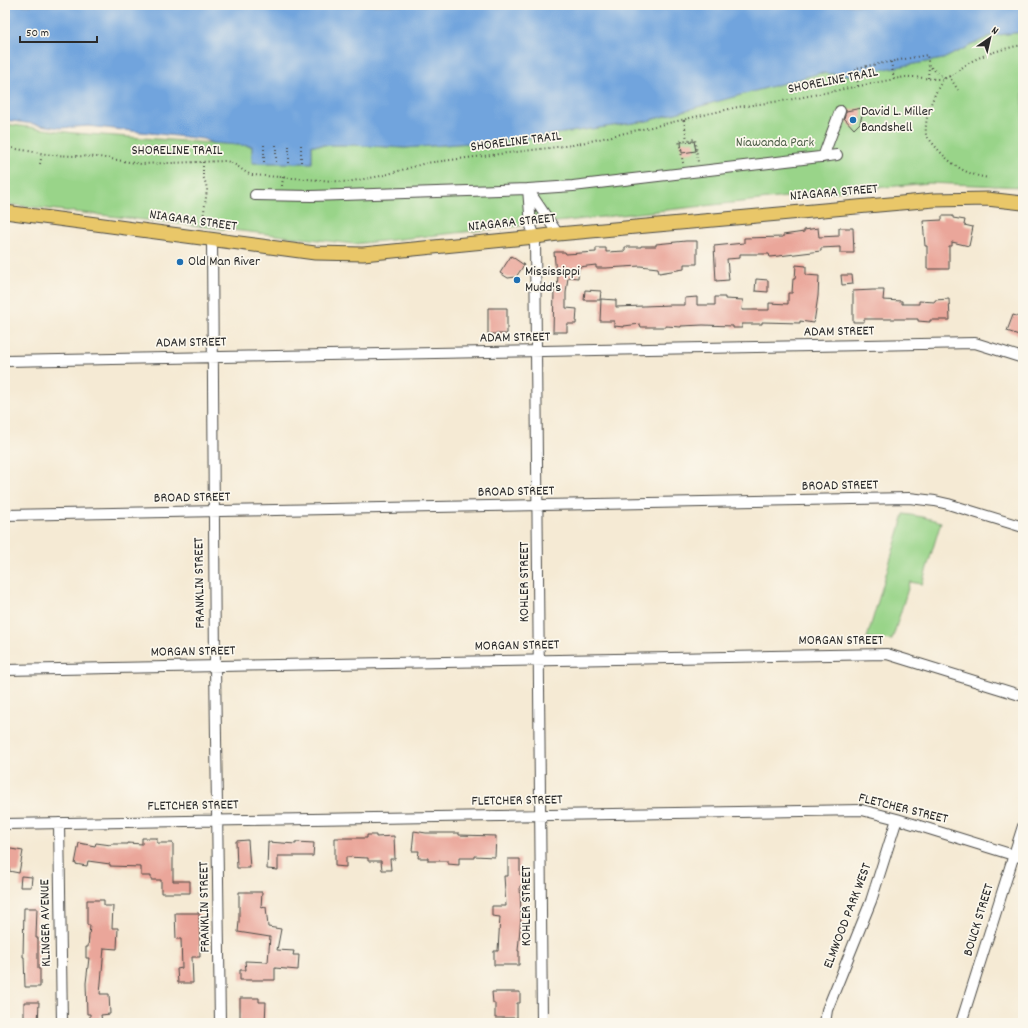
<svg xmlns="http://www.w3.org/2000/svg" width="1028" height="1028" font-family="Dekko,sans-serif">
  <rect width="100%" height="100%" fill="#fbf7ec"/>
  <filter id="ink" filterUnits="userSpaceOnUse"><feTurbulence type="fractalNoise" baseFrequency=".025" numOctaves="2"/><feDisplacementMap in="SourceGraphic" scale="8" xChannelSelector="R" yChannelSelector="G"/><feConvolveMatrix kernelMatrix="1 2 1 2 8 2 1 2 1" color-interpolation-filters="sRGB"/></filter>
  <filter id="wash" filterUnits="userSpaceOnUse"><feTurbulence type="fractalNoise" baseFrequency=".012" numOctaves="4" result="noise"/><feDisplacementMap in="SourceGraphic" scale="16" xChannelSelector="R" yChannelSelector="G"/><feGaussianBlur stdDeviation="0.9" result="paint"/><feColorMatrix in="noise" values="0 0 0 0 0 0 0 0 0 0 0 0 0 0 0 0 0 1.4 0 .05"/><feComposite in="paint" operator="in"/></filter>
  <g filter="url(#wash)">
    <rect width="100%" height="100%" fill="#f5ead4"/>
    <path fill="#99d489" stroke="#62805a" d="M1023 32V187L929 183 842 191 354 244 5 204V124L74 133 252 146 253 163H312V145H352L405 148 521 139 647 121 820 73 850 75 943 59 990 36Z
      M904 514 923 517 941 522 922 584 910 582 892 640 867 638Z"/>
    <path fill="#71a4dd" stroke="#4e6884" d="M5 5H1023V32L990 36 943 59 850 75 820 73 647 121 521 139 405 148 352 145H312V163H252V146L212 143 203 139 88 126 61 128 5 120Z"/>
    <g id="blocks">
      <path fill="#eaa69a" d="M862 108V115L860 123 854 129 844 118 846 111Z
        M694 141 696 151 682 153 681 142Z
        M942 216H953V218L965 220 964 225 973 227 969 246 952 242V246H949V269H927V246H925L923 221 942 220Z
        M818 228 819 237 839 236V228H853L854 253H840V247L821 248V251L770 257 769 254H740V258L727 259 729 280 716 281 714 246 744 243V238L783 237V235L804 232V230Z
        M686 241H697V264H684V269L659 273 658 268 640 266 606 268H596V265L579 267 578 278 568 277 566 293V308L577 309 576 324H567V332H553L554 290H557L558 274H556L554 252H565L566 254 596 252V248H606V252L625 251V247H641V246H656V244Z
        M511 256 524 265 516 277 508 278 500 273Z
        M796 265 806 266V275L819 276 818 296 814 323 800 321V323L762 322V324H742V328H733V326L703 325 681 326V327L666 326V327H641L640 324 624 326V327L614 326V321H600L601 299 616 300V307L671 305H685V298L697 297V305H715V297H725V299L743 300 742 310H769V303L788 304V293H792L793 279H795Z
        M841 275H852L853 284 842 285Z
        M756 279 768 280V292L755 291Z
        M585 290 601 291 600 300H584Z
        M873 290H884L883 300 902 301V304H919V301L935 302V300L949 299 950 320H930V322L918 321V319H864V322H853V291Z
        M488 308H507V334H488Z
        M1013 315 1023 318V333L1020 332 1019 335 1007 331Z
        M414 831 426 833H459V835L496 836 495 857 474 856V858H459V865L448 864V861H428V858H418L419 851H412Z
        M367 835H376V837L394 836 395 859H390L391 870H382L381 861H368V858L346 857V867L335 866V838H367Z
        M142 838H157V843H173V881H190V893H161V880H151V876H141V867L110 866V864L88 861 87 866 75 864 79 843 95 846 96 843 111 845V844H128V843L142 844Z
        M248 840 250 868H237L236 841Z
        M268 842 296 844V842L314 843 313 856H278V870L267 869Z
        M5 848 23 851 19 873 9 871 10 869 5 868Z
        M508 859H520V875H523V886H520L521 917 518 951H519V965H494V951H498L500 917 492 916V906H506L504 876H508Z
        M21 876 32 877 31 887H20Z
        M239 892H262L261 908 266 907 268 927 281 929 277 950 294 951 293 955H299L298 970 275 968V980H240V970H246L245 961 268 962 270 937 238 932 239 921Z
        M87 900H104V906H113L112 928H118L117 949 104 948 100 994H109L110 1014 101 1015 102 1023H90V1014H87L86 983 89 958H86V947H88L90 925H87Z
        M24 908H37L36 938H38V969H40V987H25L24 957H23Z
        M175 913H199L200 957H192L193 983H178L177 969 182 968 181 939H176Z
        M492 992H520V1003H517V1018H495V1003H493Z
        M240 998H259V1002H266L265 1023H240Z
        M24 1002H39L38 1023H24Z"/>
    </g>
  </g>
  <g filter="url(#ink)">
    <use href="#blocks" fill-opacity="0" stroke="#494844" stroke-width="1"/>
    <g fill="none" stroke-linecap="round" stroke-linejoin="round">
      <defs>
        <path id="minor" d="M823 157 840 111
          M528 189 531 226 535 237 542 1023
          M529 191 558 234
          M255 195 311 196 528 189 573 186 837 155
          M212 239 215 666 220 1023
          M5 361 975 343 1023 358
          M5 515 909 498 935 501 948 504 1023 527
          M5 670 887 654 1023 696
          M59 823 62 1023
          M5 824 862 810 897 819 1023 858
          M825 1023 827 1010 871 901 897 819
          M961 1023 1023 826"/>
        <path id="major" d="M5 212 315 253 363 254 535 237 558 234 934 200 987 199 1023 203"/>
      </defs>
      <use href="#minor" stroke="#494844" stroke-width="12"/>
      <use href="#major" stroke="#494844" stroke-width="15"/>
      <path stroke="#494844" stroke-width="2" stroke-dasharray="1 3" stroke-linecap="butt" d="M891 62 894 79
        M949 76 958 90
        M928 78 929 66
        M858 86 856 68 927 55 929 66 944 78C934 94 924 116 926 135 944 158 959 174 989 178
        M684 120 687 140
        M264 145V163
        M276 145V163
        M301 145V163
        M289 146V163
        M5 147 52 155 99 157 141 164 226 161C237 163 242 172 252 175L347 182 381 176 426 163 573 145 738 107 788 100 905 77C917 76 935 81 946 78 955 74 963 66 972 61 988 53 1005 48 1023 45
        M683 163 679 141 695 139 698 162
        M40 164 42 154
        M282 186 283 177
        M202 226 207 190 206 184 203 176V162"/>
      <use href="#minor" stroke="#fff" stroke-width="10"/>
      <use href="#major" stroke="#e9c769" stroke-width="13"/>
    </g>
  </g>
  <g fill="#1f6fb2" stroke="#fbf7ec" stroke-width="1.5">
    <circle cx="853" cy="120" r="4"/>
    <circle cx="180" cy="262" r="4"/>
    <circle cx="517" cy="280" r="4"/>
  </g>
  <g text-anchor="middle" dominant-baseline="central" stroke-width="3.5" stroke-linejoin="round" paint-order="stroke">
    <g font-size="14" fill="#2b2b2b" stroke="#fbf7ec">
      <text transform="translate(833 81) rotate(-11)">SHORELINE TRAIL</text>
      <text transform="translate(516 142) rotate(-7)">SHORELINE TRAIL</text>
      <text x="177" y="151">SHORELINE TRAIL</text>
      <text transform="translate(834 193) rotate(-5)">NIAGARA STREET</text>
      <text transform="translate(193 221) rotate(8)">NIAGARA STREET</text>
      <text transform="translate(512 223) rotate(-6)">NIAGARA STREET</text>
      <text transform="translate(839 332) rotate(-1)">ADAM STREET</text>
      <text transform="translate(515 338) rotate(-1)">ADAM STREET</text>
      <text transform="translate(191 343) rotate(-1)">ADAM STREET</text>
      <text transform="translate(840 486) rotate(-1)">BROAD STREET</text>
      <text transform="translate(516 492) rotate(-1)">BROAD STREET</text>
      <text transform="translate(192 498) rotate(-1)">BROAD STREET</text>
      <text transform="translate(525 582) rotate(-90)">KOHLER STREET</text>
      <text transform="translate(200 583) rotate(-91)">FRANKLIN STREET</text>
      <text x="841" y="641">MORGAN STREET</text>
      <text transform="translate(517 646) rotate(-1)">MORGAN STREET</text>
      <text transform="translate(193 652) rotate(-1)">MORGAN STREET</text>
      <text transform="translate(517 801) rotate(-1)">FLETCHER STREET</text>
      <text transform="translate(193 806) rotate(-1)">FLETCHER STREET</text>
      <text transform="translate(903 809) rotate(14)">FLETCHER STREET</text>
      <text transform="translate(527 906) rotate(-90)">KOHLER STREET</text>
      <text transform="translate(205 907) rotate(-91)">FRANKLIN STREET</text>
      <text transform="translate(848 916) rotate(-69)">ELMWOOD PARK WEST</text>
      <text transform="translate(979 920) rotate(-73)">BOUCK STREET</text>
      <text transform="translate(46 923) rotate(-91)">KLINGER AVENUE</text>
    </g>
    <g font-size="14" fill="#2b2b2b" stroke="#fbf7ec" text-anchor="start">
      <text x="861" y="112">David L. Miller<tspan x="861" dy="16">Bandshell</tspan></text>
      <text x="188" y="262">Old Man River</text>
      <text x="525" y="272">Mississippi<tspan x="525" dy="16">Mudd's</tspan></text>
    </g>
    <g font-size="14" fill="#4c5e47" stroke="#fbf7ec">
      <text x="775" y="143">Niawanda Park</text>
    </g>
  </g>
  <rect width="1028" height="1028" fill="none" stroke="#fbf7ec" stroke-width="20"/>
  <g transform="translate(990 38) rotate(34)" stroke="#fbf7ec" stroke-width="3" paint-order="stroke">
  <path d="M0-3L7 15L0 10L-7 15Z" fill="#2b2b2b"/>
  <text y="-6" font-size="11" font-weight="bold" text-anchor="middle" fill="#2b2b2b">N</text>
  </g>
  <path d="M20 36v6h77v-6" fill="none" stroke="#2b2b2b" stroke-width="2"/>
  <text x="26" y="36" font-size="12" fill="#2b2b2b" stroke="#fbf7ec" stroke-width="3" paint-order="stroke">50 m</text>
</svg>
